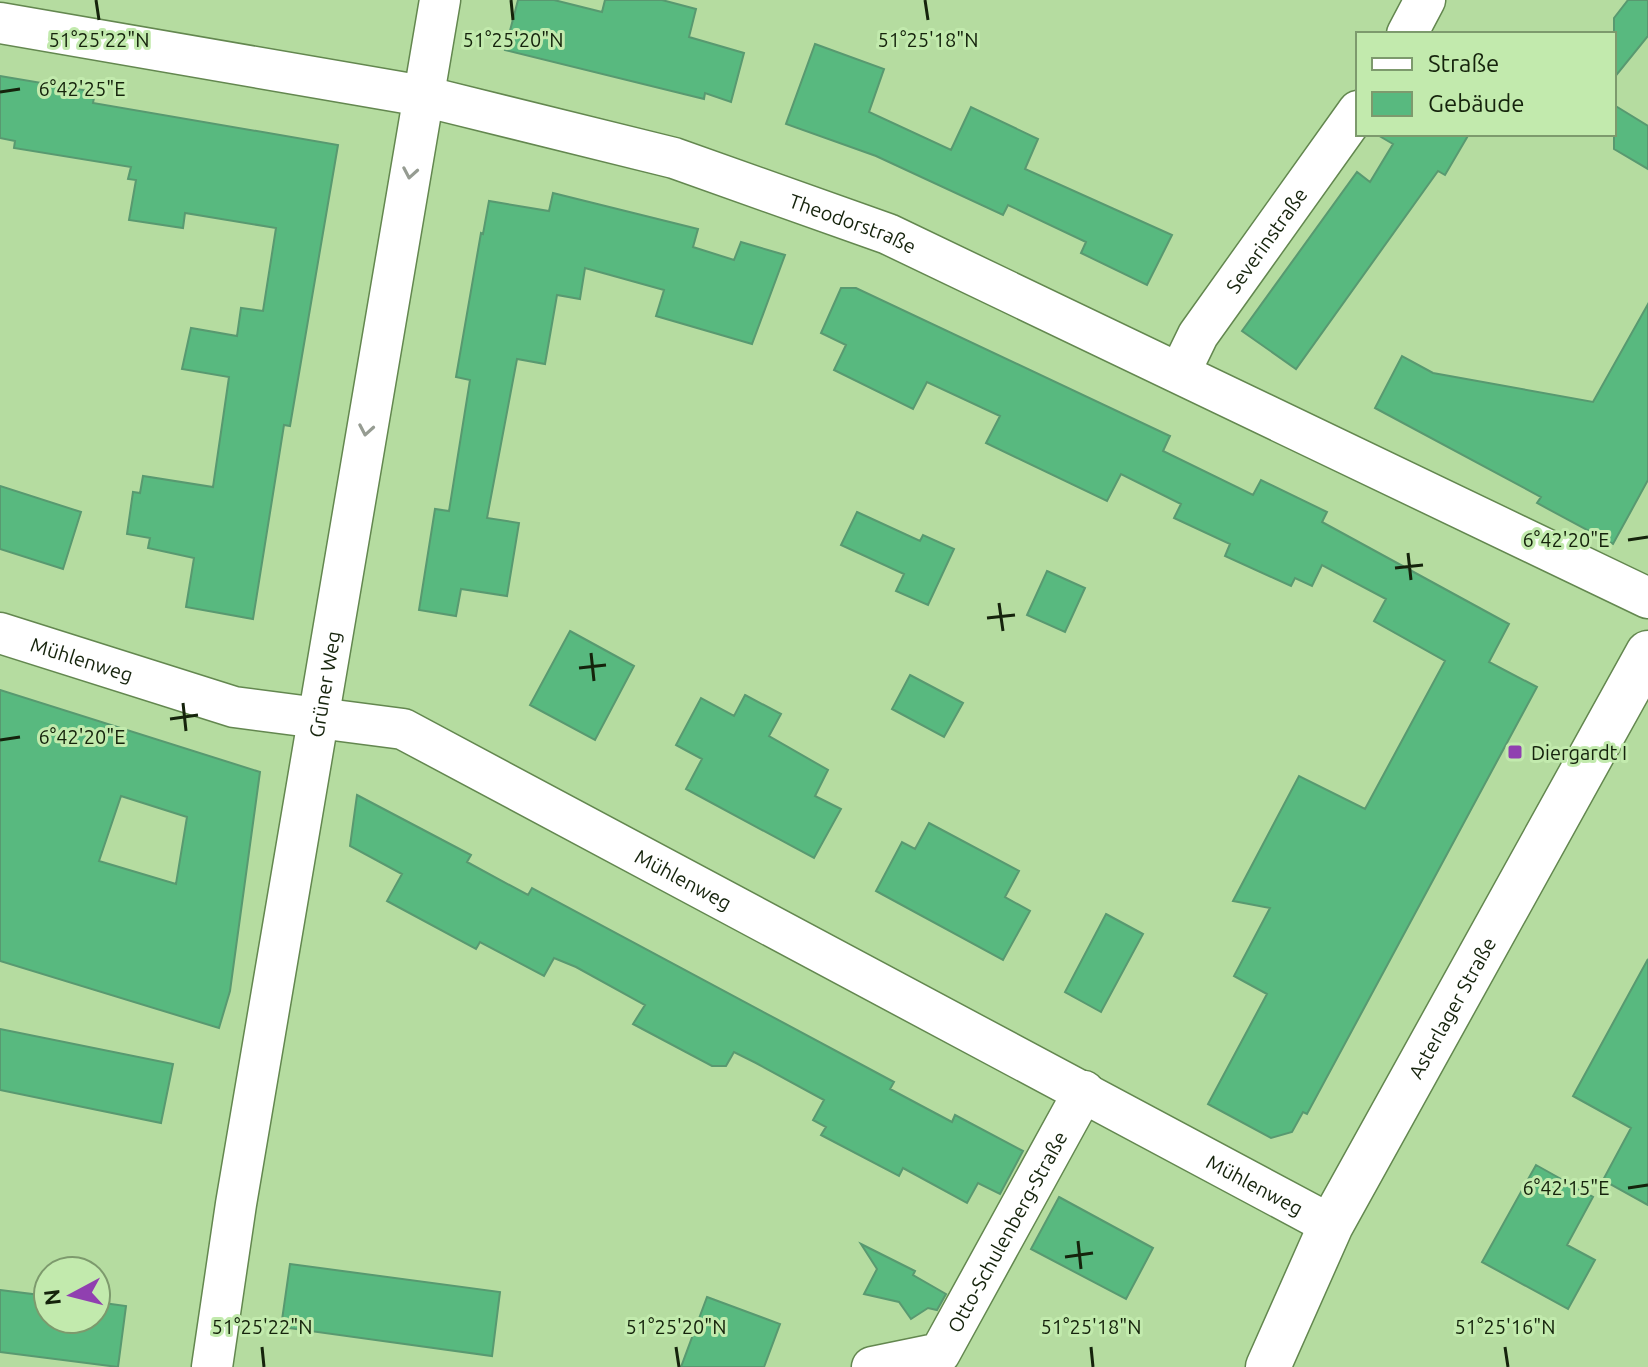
<svg xmlns="http://www.w3.org/2000/svg" width="1648" height="1367" font-family="Ubuntu,sans-serif">
  <rect width="100%" height="100%" fill="#b5dca0"/>
  <path fill="#58b97f" stroke="#589970" stroke-width="2" fill-rule="evenodd" d="M518 0H554L602 12 605 0H662L696 9 689 37 744 53 731 102 705 93 704 99 505 50Z
    M1628 0H1648V36L1614 78V18Z
    M815 44 884 69 869 112 951 150 971 107 1038 139 1025 169 1172 235 1147 285 1081 253 1086 242 1008 205 1003 215 876 156 786 124Z
    M0 76 95 92 93 103 338 145 290 426 284 425 253 619 186 607 194 558 148 548 150 538 127 534 133 492 140 493 143 476 213 487 229 377 182 369 191 328 237 336 241 308 263 311 276 228 185 213 183 228 129 220 136 180 128 179 131 167 14 148 15 141 0 138Z
    M1614 105 1648 126V169L1614 149Z
    M1376 134H1469L1445 175 1438 171 1296 369 1242 331 1357 172 1370 182 1393 144Z
    M553 193 698 229 693 247 734 260 741 242 785 255 752 344 656 316 664 290 585 268 580 299 557 295 545 364 517 359 487 518 519 523 507 596 461 589 456 616 419 610 435 509 449 511 470 380 456 377 481 233 483 234 489 201 549 211Z
    M841 288H856L1170 436 1163 451 1253 495 1261 480 1327 512 1322 522 1509 624 1489 662 1537 687 1307 1114 1303 1112 1292 1132 1271 1138 1208 1104 1267 994 1234 976 1270 908 1233 901 1299 776 1365 809 1445 661 1374 621 1386 599 1322 565 1312 586 1295 578 1291 586 1225 556 1230 544 1174 518 1181 504 1121 474 1107 501 986 443 1000 416 927 382 913 409 834 370 846 345 821 333Z
    M1648 304V480L1613 544 1537 503 1541 497 1375 408 1402 356 1433 373 1593 402Z
    M0 486 81 512 63 569 0 549Z
    M857 512 920 541 923 535 954 549 928 605 896 591 904 574 841 545Z
    M1047 571 1085 588 1065 632 1027 615Z
    M570 631 634 666 595 740 530 705Z
    M910 675 963 703 944 737 892 709Z
    M0 690 260 772 230 991 219 1028 0 961ZM121 796 187 817 176 884 99 861Z
    M745 695 781 714 769 736 828 770 815 796 841 809 814 858 686 789 702 759 676 745 701 698 734 716Z
    M357 795 471 855 467 862 528 895 532 888 894 1082 890 1089 920 1105 952 1122 955 1115 1023 1151 1000 1194 978 1183 967 1203 903 1168 899 1176 821 1135 826 1127 813 1120 824 1100 756 1063 734 1052 726 1066H712L633 1024 645 1005 576 967 554 958 544 976 480 942 476 949 387 901 402 874 350 846Z
    M929 823 1019 871 1005 897 1030 911 1003 960 876 891 902 842 915 849Z
    M1106 914 1143 934 1101 1012 1065 992Z
    M1648 959V1205L1603 1180 1631 1128 1573 1096Z
    M0 1029 173 1064 161 1123 0 1090Z
    M1536 1165 1593 1197 1567 1245 1595 1260 1568 1309 1482 1262Z
    M1059 1197 1153 1248 1126 1299 1031 1249Z
    M861 1244 915 1271 913 1275 946 1294 937 1310 928 1308 911 1319 899 1302 864 1294 877 1269Z
    M290 1264 500 1292 492 1356 281 1327Z
    M0 1290 48 1296V1319H96V1302L126 1306 118 1367 0 1352Z
    M707 1297 780 1324 764 1367H681Z"/>
  <g fill="none" stroke-linecap="round" stroke-linejoin="round">
    <defs>
      <g id="street">
        <path id="s1" d="M0 23 423 96 674 158 888 234 1648 598"/>
        <path d="M1407 34 1425 0"/>
        <path id="s2" d="M1180 372 1198 335 1358 111"/>
        <path id="s3" d="M0 633 234 707 403 729 1331 1225"/>
        <path id="s4" d="M212 1367 236 1204 440 0"/>
        <path id="s5" d="M872 1367 940 1353 1084 1091"/>
      </g>
      <g id="secondary">
        <path id="s6" d="M1268 1367 1331 1225 1648 653"/>
      </g>
    </defs>
    <use href="#street" stroke="#63874f" stroke-width="43"/>
    <use href="#secondary" stroke="#63874f" stroke-width="47"/>
    <use href="#street" stroke="#fff" stroke-width="40"/>
    <use href="#secondary" stroke="#fff" stroke-width="44"/>
  </g>
  <defs><path id="oneway-chevron" d="M-2-3.5L2.5 0L-2 3.5" fill="none" stroke-width="1.6" stroke-linecap="round" stroke-linejoin="round" transform="scale(2)"/></defs>
  <g stroke="#969c92">
    <use href="#oneway-chevron" transform="translate(410 173) rotate(100)"/>
    <use href="#oneway-chevron" transform="translate(366 430) rotate(100)"/>
  </g>
  <path fill="none" stroke="#15230c" stroke-width="3" d="M96 0 99 20M511 0 513 20M925 0 928 20M0 92 20 89M1628 540 1648 537M1408 553 1411 580M1395 568 1423 565M999 603 1003 631M987 618 1015 615M591 653 594 681M579 668 606 665M183 703 186 731M170 719 198 715M0 740 20 737M1628 1188 1648 1185M1078 1241 1081 1269M1065 1257 1093 1253M262 1347 264 1367M676 1347 679 1367M1091 1347 1093 1367M1505 1347 1508 1367"/>
  <rect fill="#9040b0" stroke="#c2eaad" stroke-width="3" x="1507" y="744" width="16" height="16" rx="4"/>
  <g text-anchor="middle" dominant-baseline="central" stroke-width="6" stroke-linejoin="round" paint-order="stroke">
    <g font-size="20" fill="#15230c" stroke="#c2eaad">
      <text stroke="none"><textPath href="#s1" startOffset="878">Theodorstraße</textPath></text>
      <text stroke="none"><textPath href="#s2" startOffset="158">Severinstraße</textPath></text>
      <text stroke="none"><textPath href="#s3" startOffset="86">Mühlenweg</textPath></text>
      <text stroke="none"><textPath href="#s4" startOffset="692">Grüner Weg</textPath></text>
      <text stroke="none"><textPath href="#s3" startOffset="734">Mühlenweg</textPath></text>
      <text stroke="none"><textPath href="#s6" startOffset="404">Asterlager Straße</textPath></text>
      <text stroke="none"><textPath href="#s3" startOffset="1382">Mühlenweg</textPath></text>
      <text stroke="none"><textPath href="#s5" startOffset="208">Otto-Schulenberg-Straße</textPath></text>
    </g>
    <g font-size="20" fill="#15230c" stroke="#c2eaad" text-anchor="start">
      <text x="1531" y="752">Diergardt I</text>
    </g>
  </g>
  <g font-size="20" text-anchor="middle" fill="#15230c" stroke="#c2eaad" stroke-width="6" stroke-linejoin="round" paint-order="stroke">
    <text x="99" y="47">51°25'22"N</text>
    <text x="513" y="47">51°25'20"N</text>
    <text x="928" y="47">51°25'18"N</text>
    <text x="82" y="96">6°42'25"E</text>
    <text x="1566" y="547">6°42'20"E</text>
    <text x="82" y="744">6°42'20"E</text>
    <text x="1566" y="1195">6°42'15"E</text>
    <text x="262" y="1334">51°25'22"N</text>
    <text x="676" y="1334">51°25'20"N</text>
    <text x="1091" y="1334">51°25'18"N</text>
    <text x="1505" y="1334">51°25'16"N</text>
  </g>
  <rect x="1356" y="32" width="260" height="104" fill="#c2eaad" stroke="#7d9a6d" stroke-width="2"/>
  <rect x="1372" y="58" width="40" height="12" fill="#ffffff" stroke="#7d9a6d" stroke-width="2"/>
  <text x="1428" y="72" font-size="24" fill="#15230c">Straße</text>
  <rect x="1372" y="92" width="40" height="24" fill="#58b97f" stroke="#7d9a6d" stroke-width="2"/>
  <text x="1428" y="112" font-size="24" fill="#15230c">Gebäude</text>
  <g transform="translate(72 1295) rotate(263)"><circle r="38" fill="#c2eaad" stroke="#7d9a6d" stroke-width="2"/>
  <path d="M0-6L14 30L0 20L-14 30Z" fill="#9040b0"/>
  <text y="-12" font-size="22" font-weight="bold" text-anchor="middle" fill="#15230c">N</text>
  </g>
</svg>
